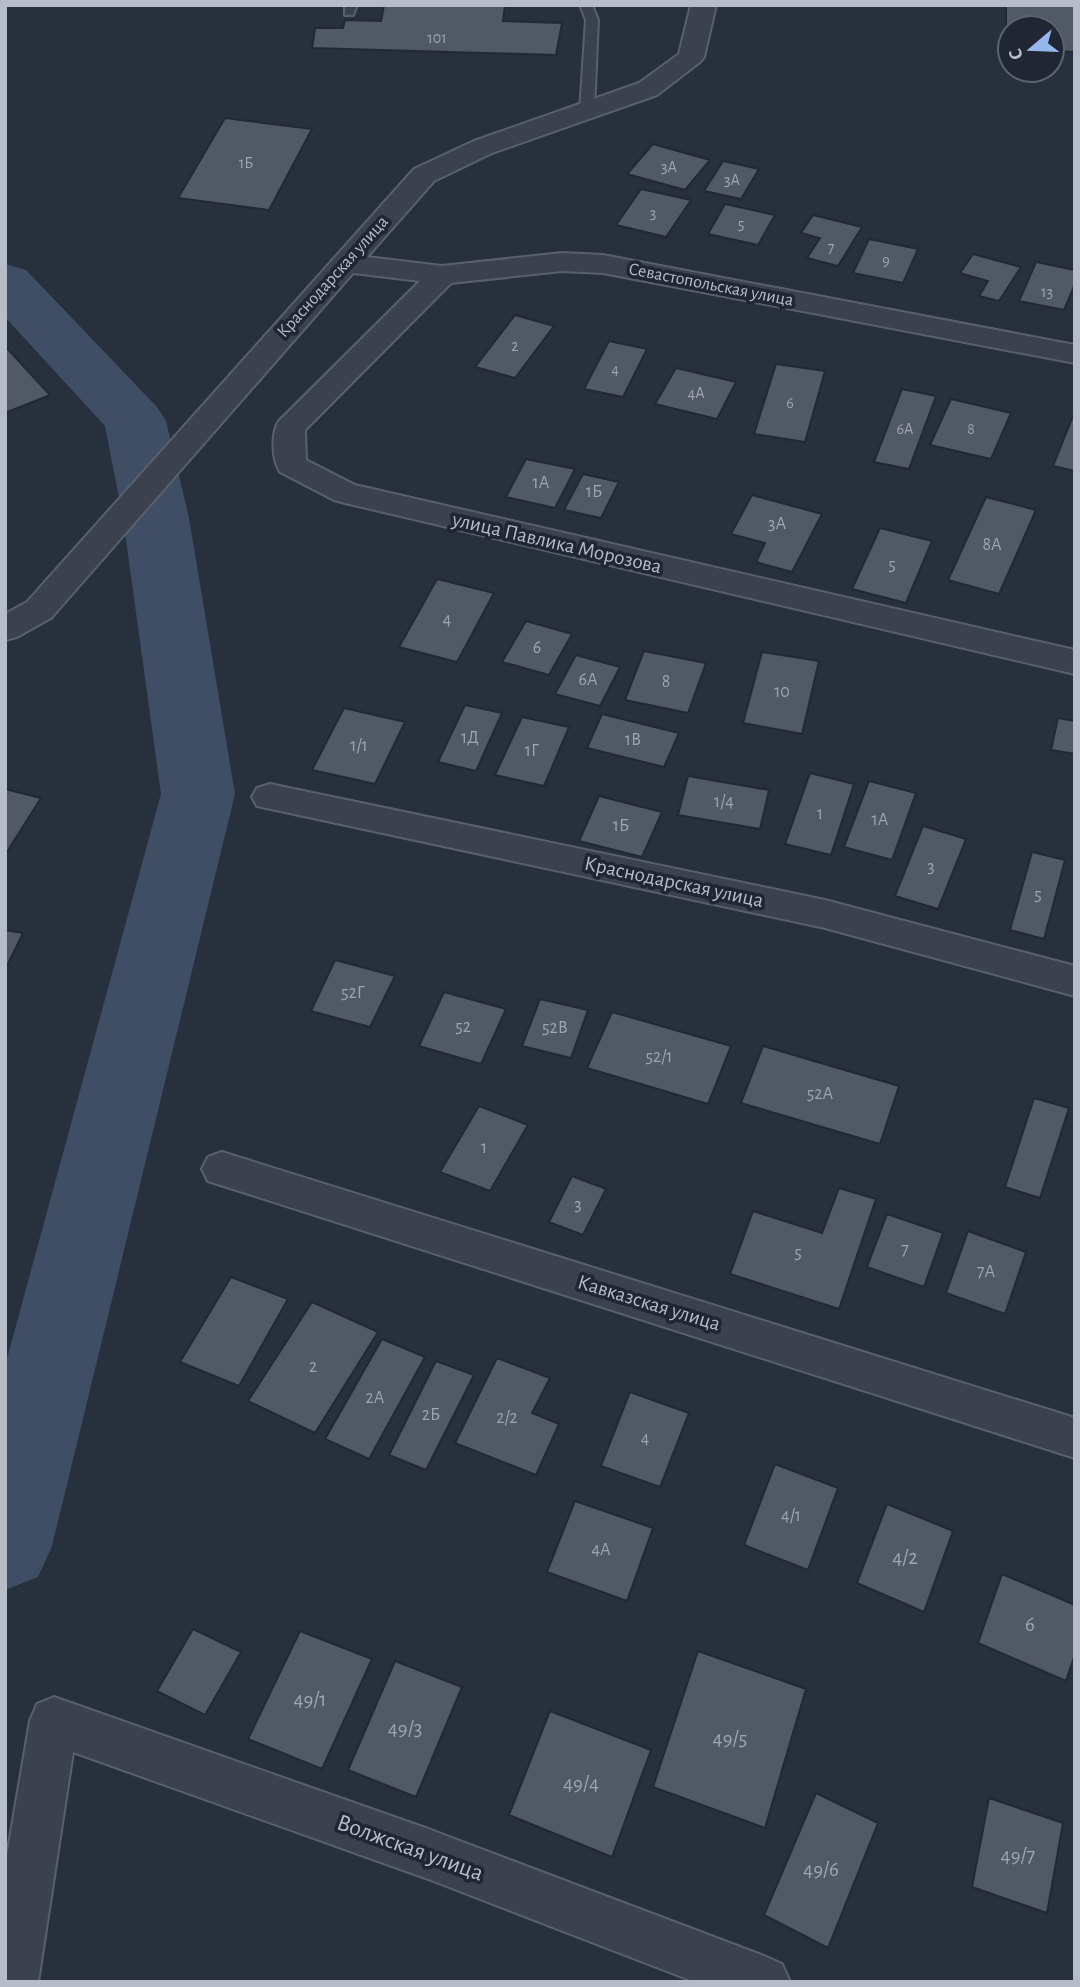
<svg xmlns="http://www.w3.org/2000/svg" width="1080" height="1987" font-family="'Alegreya Sans',sans-serif">
  <rect width="100%" height="100%" fill="#27303d"/>
  <g fill="none" stroke-linecap="round" stroke-linejoin="round">
    <path fill="#3f4e64" fill-rule="evenodd" d="M5 264 26 270 157 407 166 421 189 518 235 794 52 1546 38 1577 5 1590V1366L161 794 123 518 105 426 5 317Z"/>
  </g>
  <path fill="#515967" stroke="#222934" stroke-width="2" d="M384 5H505L503 21 562 23 556 55 312 48 315 28H343L345 20 381 21Z
    M1006 5H1075V52L1052 51V28H1010V48H1006Z
    M225 118 312 129 269 210 178 198Z
    M653 144 710 160 685 190 627 174Z
    M723 161 759 169 741 199 704 191Z
    M641 189 691 200 666 237 616 225Z
    M725 204 775 215 758 245 708 234Z
    M813 215 862 227 838 266 807 258 820 238 801 233Z
    M869 239 918 249 903 283 853 273Z
    M973 254 1021 267 999 301 979 296 988 281 960 273Z
    M1036 262 1075 270V284L1064 310 1019 301Z
    M515 315 554 326 515 378 475 367Z
    M609 341 647 349 623 397 584 389Z
    M5 346 50 395 5 413Z
    M776 364 825 371 805 442 754 434Z
    M676 368 736 382 717 419 655 404Z
    M902 389 936 396 909 469 874 462Z
    M951 399 1011 413 991 459 930 445Z
    M1073 416H1075V471L1053 466Z
    M526 459 575 469 555 508 506 497Z
    M583 474 619 482 601 518 564 510Z
    M752 495 822 514 792 572 756 562 765 543 731 534Z
    M986 497 1036 510 999 594 948 580Z
    M880 528 932 541 906 603 852 589Z
    M437 579 494 593 457 662 399 647Z
    M526 621 572 634 549 675 502 662Z
    M644 651 706 663 688 713 625 700Z
    M762 652 819 661 802 734 743 723Z
    M576 655 620 667 600 706 555 694Z
    M465 705 502 713 476 771 438 762Z
    M344 708 405 722 375 784 312 770Z
    M602 714 679 733 664 767 587 748Z
    M522 717 569 727 544 786 495 775Z
    M1058 718 1075 721V754L1051 750Z
    M810 773 854 784 831 855 785 844Z
    M688 776 769 790 760 829 678 815Z
    M869 781 916 793 892 860 844 847Z
    M5 789 41 798 5 855Z
    M599 796 662 812 642 857 579 841Z
    M923 826 966 839 938 909 895 896Z
    M1032 852 1065 860 1044 939 1010 930Z
    M5 930 23 933 5 970Z
    M335 960 395 976 370 1027 311 1011Z
    M444 992 506 1009 481 1064 419 1046Z
    M540 999 588 1010 571 1058 522 1046Z
    M612 1012 731 1046 708 1104 587 1068Z
    M763 1046 899 1086 880 1144 741 1103Z
    M1034 1098 1069 1108 1040 1198 1005 1187Z
    M479 1106 528 1125 490 1191 440 1172Z
    M572 1176 606 1189 583 1235 549 1222Z
    M839 1188 876 1199 839 1309 730 1274 753 1211 822 1233Z
    M887 1214 943 1233 924 1287 867 1267Z
    M968 1231 1026 1252 1005 1314 946 1293Z
    M231 1277 288 1299 239 1386 180 1362Z
    M312 1302 378 1332 315 1433 248 1401Z
    M382 1339 425 1357 369 1459 325 1439Z
    M497 1358 550 1378 532 1413 559 1424 536 1475 455 1443Z
    M436 1361 474 1375 426 1470 389 1455Z
    M630 1392 689 1413 660 1487 601 1466Z
    M775 1464 838 1488 808 1570 744 1545Z
    M575 1501 653 1528 627 1601 547 1572Z
    M887 1504 953 1531 924 1612 857 1583Z
    M1002 1574 1075 1605V1654L1066 1681 978 1643Z
    M193 1629 241 1652 205 1715 157 1691Z
    M300 1631 372 1659 322 1769 248 1739Z
    M698 1651 806 1689 765 1828 653 1787Z
    M395 1661 462 1687 416 1797 348 1770Z
    M550 1711 651 1750 612 1857 509 1815Z
    M816 1793 878 1823 828 1948 764 1915Z
    M989 1798 1063 1823 1047 1913 972 1887Z"/>
  <g fill="none" stroke-linecap="round" stroke-linejoin="round">
    <defs>
      <path id="service" d="M345 5H357L353 15H345Z
        M580 5H592L598 20 594 111 587 115 580 111 586 20Z"/>
      <path id="minor" d="M691 5H716L704 57 700 62 657 95 492 153 434 181 367 257 442 266 562 253 603 255 1075 345V363L603 273 562 271 451 283 305 430 306 460 355 485 1075 650V674L345 503 334 500 280 472C272 460 271 433 279 421L420 281 353 273 51 618 17 637 5 640V614L27 602 414 169 474 141 639 83 679 54Z
        M270 784 825 900 1075 966V996L825 928 257 806 252 797 257 788Z
        M222 1152 1075 1418V1458L208 1181 202 1169 208 1157Z
        M54 1697 431 1830 764 1956 782 1964 790 1982H695L431 1880 73 1752 38 1982H5V1867L30 1721 37 1704Z"/>
    </defs>
    <use href="#service" stroke="#59606b" stroke-width="4"/>
    <use href="#minor" stroke="#59606b" stroke-width="4"/>
    <use href="#service" fill="#3b424d" fill-rule="evenodd"/>
    <use href="#minor" fill="#3b424d" fill-rule="evenodd"/>
  </g>
  <g text-anchor="middle" dominant-baseline="central" stroke-width="7" stroke-linejoin="round" paint-order="stroke">
    <g font-size="16" fill="#9ea4b0">
      <text x="437" y="38">101</text>
      <text x="246" y="163">1Б</text>
      <text x="669" y="167">3А</text>
      <text x="732" y="180">3А</text>
      <text x="653" y="213">3</text>
      <text x="741" y="224">5</text>
      <text x="831" y="248">7</text>
      <text x="886" y="261">9</text>
      <text x="1047" y="292">13</text>
      <text x="515" y="346">2</text>
      <text x="615" y="369">4</text>
      <text x="696" y="393">4А</text>
      <text x="790" y="403">6</text>
      <text x="905" y="429">6А</text>
      <text x="971" y="429">8</text>
    </g>
    <g font-size="18" fill="#b7bdc8" stroke="#202732">
      <text transform="translate(333 277) rotate(-48)">Краснодарская улица</text>
      <text transform="translate(711 285) rotate(11)">Севастопольская улица</text>
    </g>
    <g font-size="18" fill="#9ea4b0">
      <text x="541" y="483">1А</text>
      <text x="594" y="492">1Б</text>
      <text x="777" y="524">3А</text>
      <text x="992" y="545">8А</text>
      <text x="892" y="565">5</text>
      <text x="447" y="620">4</text>
      <text x="537" y="648">6</text>
      <text x="588" y="680">6А</text>
      <text x="666" y="682">8</text>
      <text x="782" y="692">10</text>
      <text x="470" y="738">1Д</text>
      <text x="633" y="740">1В</text>
      <text x="359" y="746">1/1</text>
      <text x="532" y="751">1Г</text>
      <text x="724" y="802">1/4</text>
      <text x="820" y="814">1</text>
      <text x="880" y="820">1А</text>
      <text x="621" y="826">1Б</text>
      <text x="931" y="867">3</text>
      <text x="1038" y="895">5</text>
      <text x="353" y="993">52Г</text>
      <text x="463" y="1027">52</text>
      <text x="555" y="1028">52В</text>
      <text x="659" y="1057">52/1</text>
      <text x="820" y="1094">52А</text>
      <text x="484" y="1148">1</text>
      <text x="578" y="1205">3</text>
      <text x="905" y="1250">7</text>
      <text x="798" y="1253">5</text>
      <text x="986" y="1272">7А</text>
      <text x="313" y="1367">2</text>
      <text x="375" y="1398">2А</text>
      <text x="431" y="1415">2Б</text>
      <text x="507" y="1418">2/2</text>
      <text x="645" y="1439">4</text>
      <text x="791" y="1516">4/1</text>
      <text x="601" y="1550">4А</text>
    </g>
    <g font-size="21" fill="#b7bdc8" stroke="#202732">
      <text transform="translate(557 543) rotate(13)">улица Павлика Морозова</text>
      <text transform="translate(674 882) rotate(12)">Краснодарская улица</text>
      <text transform="translate(649 1303) rotate(17)">Кавказская улица</text>
    </g>
    <g font-size="21" fill="#9ea4b0">
      <text x="905" y="1557">4/2</text>
      <text x="1030" y="1624">6</text>
      <text x="310" y="1699">49/1</text>
      <text x="405" y="1728">49/3</text>
      <text x="730" y="1738">49/5</text>
      <text x="581" y="1783">49/4</text>
      <text x="1018" y="1855">49/7</text>
      <text x="821" y="1869">49/6</text>
    </g>
    <g font-size="24" fill="#b7bdc8" stroke="#202732">
      <text transform="translate(410 1848) rotate(20)">Волжская улица</text>
    </g>
  </g>
  <rect width="1080" height="1987" fill="none" stroke="#b7bdc8" stroke-width="14"/>
  <g transform="translate(1031 49) rotate(251)"><circle r="33" fill="#202732" stroke="#5c636e" stroke-width="2"/>
  <path d="M0-5L12 26L0 18L-12 26Z" fill="#96b7ee"/>
  <text y="-10" font-size="19" font-weight="bold" text-anchor="middle" fill="#b7bdc8">С</text>
  </g>
</svg>
